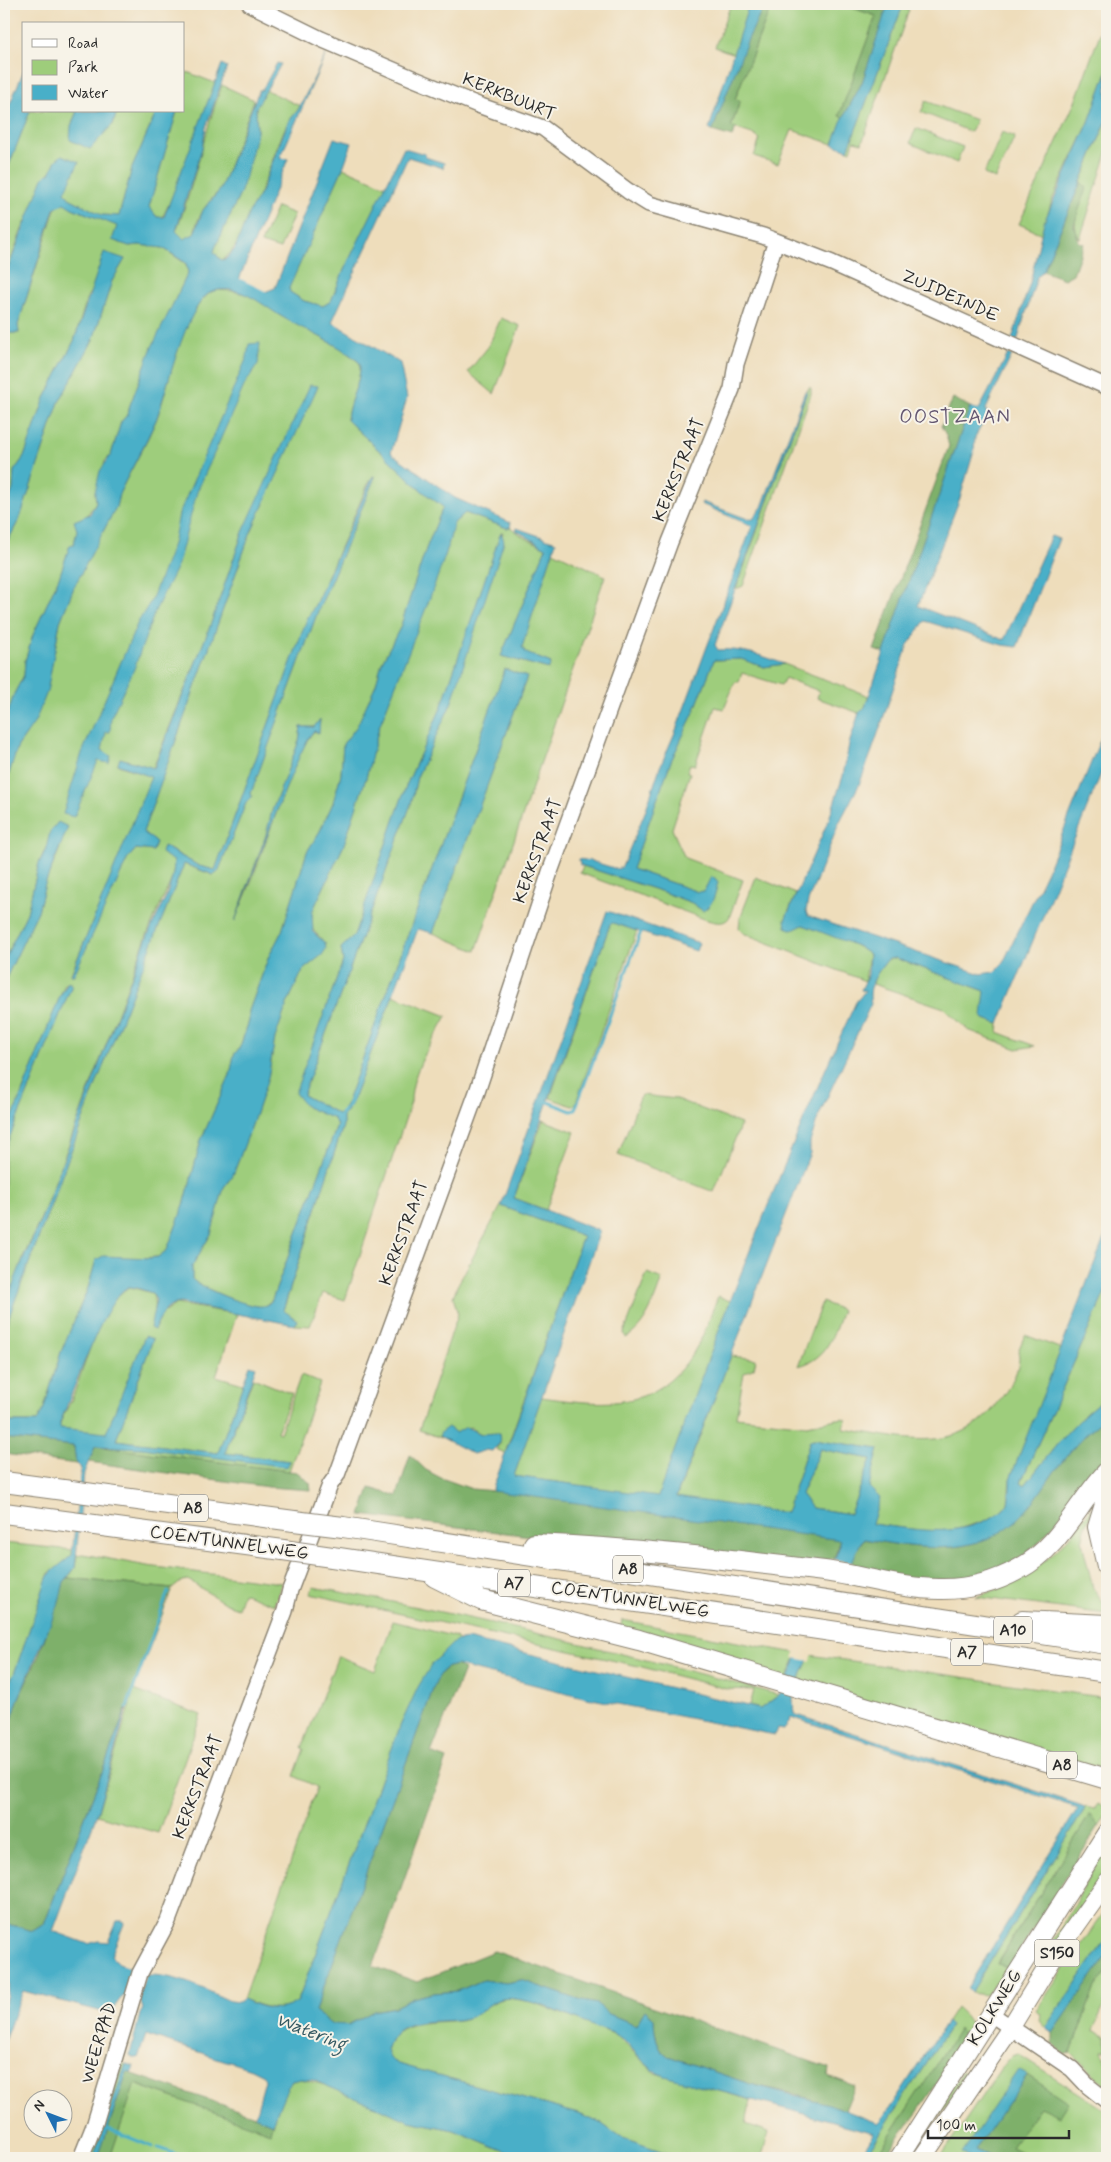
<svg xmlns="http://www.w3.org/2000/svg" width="1111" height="2162" font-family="Mynerve,sans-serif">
  <rect width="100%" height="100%" fill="#f7f3e8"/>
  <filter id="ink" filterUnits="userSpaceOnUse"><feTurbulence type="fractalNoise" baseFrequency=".02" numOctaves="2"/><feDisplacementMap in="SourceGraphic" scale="10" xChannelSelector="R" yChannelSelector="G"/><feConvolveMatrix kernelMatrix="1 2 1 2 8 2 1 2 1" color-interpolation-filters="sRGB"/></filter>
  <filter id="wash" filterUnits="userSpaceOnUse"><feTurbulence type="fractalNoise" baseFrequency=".0096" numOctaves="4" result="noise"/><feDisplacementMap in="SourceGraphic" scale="20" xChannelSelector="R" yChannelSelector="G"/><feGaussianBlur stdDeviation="1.12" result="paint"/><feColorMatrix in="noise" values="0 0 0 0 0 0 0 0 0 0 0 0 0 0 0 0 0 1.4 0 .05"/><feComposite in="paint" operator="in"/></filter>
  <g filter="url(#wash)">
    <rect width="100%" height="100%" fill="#edb"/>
    <path fill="#9ecd7b" stroke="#647c53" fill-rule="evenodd" d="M731 4H749L734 54 715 47Z
      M772 4H841L876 16 840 116 844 117 833 144 792 130 778 164 754 156 760 139 752 134 731 127 740 102 735 99Z
      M902 8 909 10 862 143 854 141 851 151 848 150Z
      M1107 14V72L1089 122 1052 200 1042 234 1019 224 1075 102Z
      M187 72 215 83 174 194 162 218 157 217 149 207 177 111H184V85Z
      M222 85 254 100 220 190C207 202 197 217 194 234L184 239 176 231C195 183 204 133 222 85Z
      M266 90 300 106C297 112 292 117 288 122 275 146 243 255 221 260L214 252 215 248 240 194 257 132 256 108Z
      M926 101 976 120 971 132 921 112Z
      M30 111H77L71 126 113 125 117 111H157L132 168 119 216 102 215 69 198 65 192 56 160 22 229 4 279V178Z
      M1107 120V153L1080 239C1069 223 1080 204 1086 188L1081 182Z
      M916 128 963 147 957 163 910 143Z
      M1002 132 1015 137 995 179 984 174Z
      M343 168 386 186 344 270 331 301 323 306 304 301 290 292 289 287Z
      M64 202 72 208 118 226 113 240 129 246 139 245 163 248 186 264 188 273 152 348 130 405 128 414 121 422 111 455 105 461 95 492 96 502 77 530 74 545H70L60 575 33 635 25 661 24 675 14 694 4 726V548L20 518 59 402 93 340 112 281 125 259 88 295 74 341 45 398 24 457 14 471 13 489 4 515V333H19L18 325 55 209Z
      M277 207 294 214 280 249 261 243Z
      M214 290 232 291 253 296 279 315 341 348 360 363C362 382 348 400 347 420L421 490 443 507 426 549 400 628 382 662 376 684 357 727 343 744 341 774 333 803 320 831 307 852 282 931 269 956 249 1011V1021L240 1047 234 1055 230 1075 201 1140 185 1202 167 1250 158 1257 96 1260 88 1288 61 1352 44 1408 37 1422H4V1330L98 1079 184 864 213 875 218 872 246 803 252 797 251 793 318 611 375 477 373 476 368 484 315 605 307 619 215 870 199 866 164 846 174 861 173 876 146 937 44 1211 23 1258 4 1314V1151L72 985 71 983 65 984 60 996 4 1139V977L6 978 38 911 45 884 60 848 49 841 39 863 27 913 4 960V789L18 746 26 735 54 655 60 622 74 587 116 507 119 494C131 469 146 445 157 418 170 384 181 310 214 290ZM317 386 250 534 143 832 156 842 153 851 136 849 128 858 73 975 71 974 152 777 118 765 120 758 153 768 209 629 243 532ZM320 720 318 733 315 731C297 741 255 880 240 908L266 835 272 811 299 741 301 727H315Z
      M501 318 520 326 494 394 468 372 488 347Z
      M809 387 811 388V394L743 586 736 589Z
      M465 513 507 528 510 527 524 537 546 548 501 656 549 669 551 663 526 653 522 647 553 551 605 576 476 951 433 933 527 677 505 669 345 1107 338 1114 303 1095 411 804 417 777 451 704 503 532H501L441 708 406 786 354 937 341 948 343 961 296 1093 306 1107 334 1119 337 1122V1126L272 1300 263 1307 240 1303 195 1283 192 1279V1266L211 1234 224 1187 233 1175 252 1125 268 1078 275 1038 287 1004 303 970 324 952 325 943 312 929V912L343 847 366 778 379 727 446 553 454 523Z
      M741 659 764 667 784 664 869 696 865 707 859 713 817 698 819 691 785 678 781 685 742 673 739 682H735L724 709 715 707 695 765 690 764 687 772 690 773 672 829 685 858 743 880 729 918C723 925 715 922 707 920L580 873 583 866 663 892 692 903 703 911 707 885 704 891 698 892 632 869 671 761 694 712 714 660Z
      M756 877 796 894 785 920C814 928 845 937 869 954L865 981 743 933 739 929 740 918Z
      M613 922 637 931 575 1105 572 1106 550 1098 610 924Z
      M895 958 985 991 984 1019 999 1024 998 1032 1003 1034 1035 1046 1017 1049 968 1030 944 1008 873 984 875 976 888 959Z
      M393 995 447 1016C432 1043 411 1071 411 1102L345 1300 323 1293 310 1326 295 1325 296 1320 283 1311 343 1126V1115L351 1105Z
      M641 1095 676 1099 741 1124 714 1192 618 1155Z
      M543 1120 575 1132 546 1210 514 1198Z
      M501 1206 583 1236 505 1453 496 1449 500 1443 498 1433 481 1434 470 1427 456 1433 452 1431 439 1436 441 1438 419 1430 458 1314 453 1297 457 1286Z
      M647 1273 662 1279C654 1300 647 1326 626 1338L624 1333Z
      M130 1287 152 1293C158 1305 150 1317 154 1330L162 1314 176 1304 237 1314 216 1376 243 1384 218 1453 116 1440 153 1339 145 1337 106 1434 59 1428C61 1417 69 1407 73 1396 84 1368 102 1299 130 1287Z
      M1107 1288V1398C1079 1412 1045 1460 1025 1485L1021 1482Z
      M718 1296 730 1301 658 1497 514 1476 541 1397C612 1407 664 1411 701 1339 708 1325 712 1310 718 1296Z
      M822 1302 842 1310C834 1334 827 1360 798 1366Z
      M1025 1335 1062 1349 1010 1479 1008 1504 1000 1513 985 1521 957 1529 933 1532 872 1524 868 1487 879 1449 814 1439 810 1440 786 1513 676 1498 731 1356 756 1359 754 1368 744 1373 736 1417 807 1425 842 1418 846 1420 844 1429C910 1439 962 1458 1005 1393 1013 1381 1022 1365 1018 1351Z
      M301 1375 320 1383 289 1471 95 1446 142 1448 289 1461 225 1453 253 1378 292 1394 277 1432 280 1433Z
      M820 1449 871 1459 850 1514 812 1508 801 1494Z
      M1097 1501 1086 1525 1082 1542 1093 1588 1107 1607V1614L976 1597C1036 1577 1061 1551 1097 1501Z
      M4 1543 73 1550 72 1555 58 1569 49 1573 14 1674 4 1691Z
      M83 1554 147 1566 282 1583 274 1605 243 1593 238 1608 226 1604 188 1580 182 1581 172 1589 68 1578 75 1568 77 1555Z
      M313 1587C470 1615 625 1653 779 1695L760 1709 750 1706 754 1690 727 1689 638 1666 310 1594Z
      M622 1620 779 1650 798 1653 786 1681 620 1630Z
      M393 1621 456 1637 459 1641H455L432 1664 401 1724 298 2001C282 2014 265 2007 247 2001L243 1999 251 1976 317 1787 294 1776 304 1749 302 1748 338 1656 375 1671Z
      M810 1655 1107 1698V1770L798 1682Z
      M134 1690 201 1715 158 1833 97 1815Z
      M1098 1803 1107 1808V1813L1099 1826 1090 1815 997 1963 1009 1967 986 1995 971 1993 1086 1807 1094 1809Z
      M1107 1843V1868L1035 1975 1033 1973 1066 1920Z
      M1107 1908V1938L1045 2028 1039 2021 1040 2014 1036 2010Z
      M1107 1972V1999L1093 2030 1107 2037V2050H1102L1107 2063 1106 2086 1071 2052 1095 1987Z
      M509 1998 532 2002 616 2035 655 2073 751 2100 746 2124 769 2132 761 2158H681L620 2137 602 2124 579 2114 398 2064C391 2059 385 2054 388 2045 399 2014 445 2026 468 2018 484 2012 489 2000 509 1998Z
      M956 2007C969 2019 975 2024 966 2041L959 2030 875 2158H864L951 2025 947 2021Z
      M1018 2054 1107 2111V2158H940L1003 2065 1011 2056Z
      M122 2064H126L93 2158H89Z
      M962 2072 966 2075 912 2158H906Z
      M301 2079 329 2086 409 2121 454 2130 507 2152 515 2153 523 2158H110L134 2084 270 2131 283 2094 292 2081Z"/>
    <path fill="#7eb06b" stroke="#546e4b" d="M765 4H772L735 99 740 101 731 127 736 128 732 137 712 131 748 39Z
      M841 4H867L886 11 862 83 844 117 839 116 876 16Z
      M1081 182 1086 188 1074 225 1079 242 1084 244 1073 274 1064 279 1043 271Z
      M953 398 970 407 884 653 874 650 949 446 946 435 941 426Z
      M1107 1418V1455L1051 1528 1037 1544 1019 1559 969 1579 947 1582 846 1574 858 1547 864 1539C916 1548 973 1559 1016 1520 1031 1507 1043 1488 1054 1472 1069 1453 1085 1431 1107 1418Z
      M4 1438 74 1446 76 1464 4 1454Z
      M95 1446 297 1472 310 1483 311 1490 268 1487 89 1462Z
      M410 1455 426 1470 441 1478 472 1489 528 1494 835 1538 841 1540 828 1573 361 1515 370 1488 397 1496Z
      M68 1578 172 1589 44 1924 33 1931 4 1923V1745L18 1700 39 1655 64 1582Z
      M456 1665 464 1670 431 1753 447 1759 373 1966 417 1982 494 1951 829 2068 828 2076 855 2086 845 2110 795 2094 750 2084 668 2056C656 2049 654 2031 654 2018L645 2010 636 2025 609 2014 596 2004 582 2001 521 1980 506 1983 483 1980 458 1991 433 1993 413 1998 395 2007 374 2011 348 2025H333L315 2011 436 1681 445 1668Z
      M1090 1814 1099 1826 1009 1967 997 1964Z
      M1107 1955V1972L1095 1987 1071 2052 1065 2055 1053 2043V2033Z
      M959 2029 966 2041 917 2113 883 2158H875Z
      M127 2072 255 2116 272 2124 270 2132 135 2084 110 2158H98Z
      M1027 2075 1068 2102 1059 2116 1040 2107 1011 2147 1034 2158H994L975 2150Z"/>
    <path fill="#48afc8" stroke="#3a6d7a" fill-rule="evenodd" d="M749 4H765L748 39 712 131 709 129Z
      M888 4 902 8 848 150 833 144 841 122 862 83Z
      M326 54 280 158 288 159 238 282 243 288 257 295 275 288 334 138 352 143 343 168 289 288 290 292 304 301 323 306 331 301 344 270 404 148 425 154V157L444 163 443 168 408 157 332 322 400 363 407 398 391 453 455 498 511 523 510 527 507 528 465 513 454 523 446 553 428 603 379 727 366 778 343 847 312 912 313 932 325 943 326 949 322 955 303 970 287 1004 275 1038 268 1078 252 1125 233 1175 224 1187 211 1234 192 1266V1279C200 1288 250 1308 262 1306 266 1306 270 1303 272 1300L337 1126 334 1119 306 1107 295 1093 343 961 341 948 354 936 406 786 441 708 501 532 504 541 451 704 417 777 411 804 303 1095 338 1114 345 1107 505 669 527 677 433 933 418 929 351 1105 343 1115V1126L283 1310 297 1320 295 1325 180 1303C165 1305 160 1318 154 1330L150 1328 156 1300 152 1293C146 1291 136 1287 130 1287 107 1289 71 1400 60 1422V1428L106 1433 145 1336 153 1339 116 1440 218 1453 250 1365 256 1367 225 1453 290 1461 287 1467 142 1448 95 1446 84 1473 75 1568 64 1582 58 1606 18 1700 4 1745V1691L14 1674 47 1578C50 1571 66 1561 72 1555L81 1468 76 1464 74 1446 4 1438V1422H37L44 1408 61 1352 88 1288 96 1260 103 1256 150 1258 158 1257 167 1250 185 1202 201 1140 230 1075 234 1055 240 1047 249 1021V1011L269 956 282 931 307 852 320 831 333 803 341 774 343 744 357 726 376 684 382 662 400 628 426 549 443 507 421 490 347 420C348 400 362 382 360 363 336 341 306 332 279 315 260 303 239 284 214 291 187 298 166 395 156 420 145 445 131 469 119 494L116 507 74 587 60 622 47 692 35 722 18 746 4 789V726L14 694 24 675 25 661 33 635 60 575 70 545 74 544 77 530 74 521 90 514 96 502 95 492 100 471 111 455 121 422 128 414 130 405 152 347 188 273 186 263 163 248 139 245 129 246 112 240 117 226 72 208 64 203 54 209 18 325 19 333H4V279L42 180 47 174H50L56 160 62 155 79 162 65 192 69 198 102 215 119 216 132 168 157 111H177L149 207 157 217H164L222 64 227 67 206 127 202 148 176 231 184 239 194 234 203 210 220 190 259 90H262L277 63 281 64 256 108 257 132 246 176 240 194 215 248 214 252 221 260 226 259 235 249 249 212 261 192 288 122 298 110Z
      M24 70V111H30L4 178V118Z
      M1107 72V120L1043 271 1037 277 1017 341 1012 339 1030 283 1044 222 1089 122Z
      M77 111H117L113 124 90 149 70 140 71 126Z
      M104 252 125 259 112 281 93 340 59 402 20 518 4 548V515L13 489 14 471 24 457 45 398 74 341Z
      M260 343 258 364 245 384 197 492 178 564 155 611 134 669 111 717 110 732H106L102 750 111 756 109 763 98 761 74 817 63 814 82 753 138 622 151 601 160 578 173 544 179 514 247 357 249 344Z
      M1008 354 1012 355 986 409 987 416 975 437 974 451 960 498 918 606 1004 640 1051 536 1059 539 1017 647 1002 645 925 621 908 645 872 751 859 785 839 823 808 901 806 911 808 916 981 974 994 972 1003 963 1048 869 1107 723V759L999 1024 984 1019 982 1016 985 991 895 958 888 959C877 973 867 985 871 1004L819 1115 810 1142V1153L676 1497 786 1513 810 1440 814 1439 879 1449 869 1487 880 1498 872 1524C913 1529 953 1538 991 1518 997 1514 1005 1510 1008 1503 1010 1496 1010 1487 1010 1479L1107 1231V1288L1021 1482 1025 1485C1046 1459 1079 1412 1107 1398V1418C1085 1431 1069 1453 1054 1472 1043 1488 1031 1507 1017 1520 973 1559 916 1548 864 1539L861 1542 798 1682 793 1699 794 1714 1086 1807 971 1993 967 1988 1078 1808 791 1717 784 1730 778 1729 775 1735 587 1698 456 1665 445 1668 436 1681 315 2011 332 2024 348 2025 374 2011 395 2007 413 1998 433 1993 458 1991 483 1980 506 1983 521 1980 582 2001 597 2004 609 2014 636 2025 645 2010 654 2018C654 2031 656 2048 668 2056L750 2084 829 2104 878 2123 884 2117 947 2021 951 2025 864 2158H859L874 2133 664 2076C644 2068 635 2048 618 2036 611 2031 599 2029 590 2025 568 2017 545 2004 522 2000 489 1993 490 2011 467 2018 443 2025 399 2013 388 2045 385 2054 391 2059 398 2064L579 2114 602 2124 620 2137 681 2158H523L515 2153 507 2152 454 2130 409 2121 313 2080 301 2079 292 2081 288 2086 272 2124 255 2116 265 2080 263 2075 251 2069 146 2035 138 2058H132L130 2055 140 2014 143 2009 139 1996 146 1975C175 1974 204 1989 230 2001L239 2002 243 1999C261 2008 282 2014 298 2001L401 1724 418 1687 432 1664 455 1641 467 1639 760 1709 779 1695 792 1670 840 1545V1540L492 1491 583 1236 501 1206 607 911 699 943 696 951 613 923 610 924 514 1198 600 1231 514 1476 658 1496C718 1329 781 1163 856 1002L865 991 861 990 868 975 869 954 857 946 803 925 793 930 786 927 785 920 829 819 843 776 849 744 859 713 865 707 970 407 977 410 980 408ZM820 1449 871 1459 850 1514 812 1508 801 1494Z
      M310 385 318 386 250 534 143 832 156 842 153 851 136 849 128 858 74 975H71L151 777 118 764 120 758 154 768 209 629 243 532Z
      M805 391H807L715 645 718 650C742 648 763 656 784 664L764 667 741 659 714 660 694 712 671 761 632 869 698 892 704 891 711 877 715 878 718 882C715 894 714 904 703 911L692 903 663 892 580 865 579 859 591 861 617 869 622 867 645 812 660 767 676 730 752 526 701 504 702 502 748 519H753L762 507Z
      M373 476 375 477 318 611 251 793 252 797 246 803 218 872 214 875 184 864 98 1079 4 1330C4 1291 31 1246 45 1209 78 1123 109 1036 142 950 152 921 174 892 174 861L161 853 163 846 199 866 215 870 307 619 315 605Z
      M517 528 556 542 522 647 526 653 551 663 549 669 501 656 546 548 516 530Z
      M320 719 319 733 314 731C301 739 246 894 235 921L266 835 272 811 299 741 301 727H314Z
      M58 822 68 827 45 884 38 911 6 978 4 977V960L27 913 39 863 46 849 50 832Z
      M68 982 72 985 4 1151V1139L60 996Z
      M448 1427 456 1433 466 1427 481 1434 499 1433 500 1443 492 1451 486 1450 473 1454 439 1436 441 1432Z
      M127 1707 97 1814 53 1931 88 1944 98 1941 108 1942 117 1921H123L124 1924 111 1956 119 1964 134 1969 129 1993 121 1998 113 2009 103 2012 23 1991 4 2041V2007L9 1984 4 1982V1923L33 1931 44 1924Z
      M1107 1938V1955L1053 2033 1045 2028Z
      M126 2064 134 2066 132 2073 127 2072 98 2158H93Z
      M1018 2070 1027 2075 975 2150 994 2158H972L962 2153Z"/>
    <path fill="#edb" d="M831 1559 854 1563 810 1661 793 1658Z"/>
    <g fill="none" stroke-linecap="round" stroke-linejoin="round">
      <path stroke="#48afc8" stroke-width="3" d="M546 1101 571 1111 575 1110 642 929
        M127 1707 168 1592
        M108 2129 153 2147
        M158 2148 187 2158"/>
      <path stroke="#48afc8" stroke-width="10" d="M229 279 270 299"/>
    </g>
  </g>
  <g filter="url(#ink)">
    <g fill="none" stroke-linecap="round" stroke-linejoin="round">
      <defs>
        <path id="secondary" d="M250 4 321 39 412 78 478 105 543 128 628 191 649 204 763 236 832 263 1107 387
          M991 2014 1072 2069 1088 2086 1107 2101
          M81 2158 95 2123 140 1973 168 1921 285 1611 290 1590 330 1485 337 1475 477 1092 550 872 670 542 732 389 736 364 776 241"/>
        <path id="primary" d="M899 2158 1107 1832
          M922 2158 1006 2035 1055 1955 1107 1882"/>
        <path id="highway" d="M4 1482 294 1521
          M1107 1498 1098 1527 1107 1566
          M4 1513 283 1550
          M343 1527 1107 1644
          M534 1544C631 1548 727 1559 824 1571 863 1576 904 1590 943 1589 970 1589 996 1582 1019 1569 1060 1547 1077 1504 1107 1472
          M332 1557 1107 1672
          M435 1577 481 1600 639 1640 1107 1779
          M1022 1621 1107 1625"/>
      </defs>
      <use href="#secondary" stroke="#8c8473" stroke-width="18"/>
      <use href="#primary" stroke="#8c8473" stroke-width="20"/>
      <use href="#highway" stroke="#8c8473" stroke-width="22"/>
      <use href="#secondary" stroke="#fff" stroke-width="15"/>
      <use href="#primary" stroke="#fff" stroke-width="18"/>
      <use href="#highway" stroke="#fff" stroke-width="20"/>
      <defs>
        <path id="highway-bridge" d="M294 1521 343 1527
          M283 1550 332 1557"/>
      </defs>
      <use href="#highway-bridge" stroke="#8c8473" stroke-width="22" stroke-linecap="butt"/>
      <use href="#highway-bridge" stroke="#fff" stroke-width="20"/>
    </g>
  </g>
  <g text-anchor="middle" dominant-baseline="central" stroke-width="4" stroke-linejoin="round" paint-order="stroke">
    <g fill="#f7f3e8" stroke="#686764" stroke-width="1">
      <rect x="178" y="1494.5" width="30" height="27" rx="4"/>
      <rect x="613" y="1555.5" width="30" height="27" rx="4"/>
      <rect x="498" y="1569.5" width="32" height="27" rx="4"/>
      <rect x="994" y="1616.5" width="38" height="27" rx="4"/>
      <rect x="951" y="1638.5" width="32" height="27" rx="4"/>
      <rect x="1047" y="1751.5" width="30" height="27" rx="4"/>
      <rect x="1034.5" y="1939.5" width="45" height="27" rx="4"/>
    </g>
    <g font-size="16" font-weight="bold" fill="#2b2b2b">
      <text x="193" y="1508">A8</text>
      <text x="628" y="1569">A8</text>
      <text x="514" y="1583">A7</text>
      <text x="1013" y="1630">A10</text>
      <text x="967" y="1652">A7</text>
      <text x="1062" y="1765">A8</text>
      <text x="1057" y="1953">S150</text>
    </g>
    <g font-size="18" fill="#2b2b2b" stroke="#f7f3e8">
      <text transform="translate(509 97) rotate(22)">KERKBUURT</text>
      <text transform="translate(950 296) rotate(24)">ZUIDEINDE</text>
      <text transform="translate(679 470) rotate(-68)">KERKSTRAAT</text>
      <text transform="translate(538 851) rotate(-70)">KERKSTRAAT</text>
      <text transform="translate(404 1233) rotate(-70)">KERKSTRAAT</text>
      <text transform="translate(229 1543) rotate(8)">COENTUNNELWEG</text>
      <text transform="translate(630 1600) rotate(9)">COENTUNNELWEG</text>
      <text transform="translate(198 1787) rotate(-69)">KERKSTRAAT</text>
      <text transform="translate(995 2008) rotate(-58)">KOLKWEG</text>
      <text transform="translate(99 2043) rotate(-73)">WEERPAD</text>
    </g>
    <g font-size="19" font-style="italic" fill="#355962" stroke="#f7f3e8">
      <text transform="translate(311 2032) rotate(21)">Watering</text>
    </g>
    <g font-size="20" letter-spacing="1" fill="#645771" stroke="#f7f3e8">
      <text x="955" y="417">OOSTZAAN</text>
    </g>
  </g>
  <rect width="1111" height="2162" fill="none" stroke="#f7f3e8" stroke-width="20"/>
  <rect x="22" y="22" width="162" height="90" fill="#f7f3e8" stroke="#a5a39c"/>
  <rect x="32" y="39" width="25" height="8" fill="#ffffff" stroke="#a5a39c"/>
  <text x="68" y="48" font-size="15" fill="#2b2b2b">Road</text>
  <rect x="32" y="60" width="25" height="15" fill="#9ecd7b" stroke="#a5a39c"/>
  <text x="68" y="72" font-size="15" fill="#2b2b2b">Park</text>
  <rect x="32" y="85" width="25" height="15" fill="#48afc8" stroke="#a5a39c"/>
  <text x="68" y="98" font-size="15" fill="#2b2b2b">Water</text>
  <g transform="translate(48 2114) rotate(312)"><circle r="24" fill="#f7f3e8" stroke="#a5a39c"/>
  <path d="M0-4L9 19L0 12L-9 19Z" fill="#1f6fb2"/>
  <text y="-8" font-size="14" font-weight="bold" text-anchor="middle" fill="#2b2b2b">N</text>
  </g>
  <path d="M928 2130v8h141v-8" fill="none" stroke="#2b2b2b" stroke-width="2.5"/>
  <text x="936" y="2130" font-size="15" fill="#2b2b2b" stroke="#f7f3e8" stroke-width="4" paint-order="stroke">100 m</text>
</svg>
